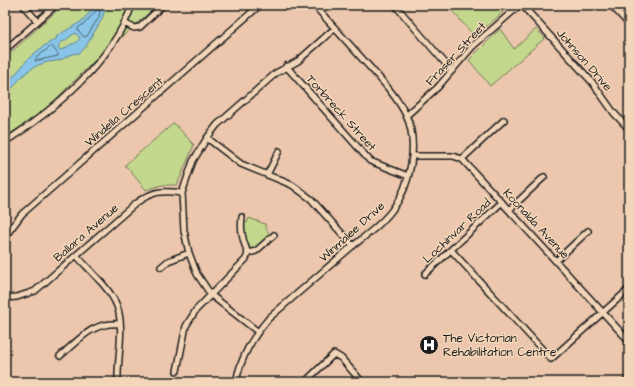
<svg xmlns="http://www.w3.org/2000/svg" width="634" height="387" font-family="'Architects Daughter',sans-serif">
  <rect width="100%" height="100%" fill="#ecc7ae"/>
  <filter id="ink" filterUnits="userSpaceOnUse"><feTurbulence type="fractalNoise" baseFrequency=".025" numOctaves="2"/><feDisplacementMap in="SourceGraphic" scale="8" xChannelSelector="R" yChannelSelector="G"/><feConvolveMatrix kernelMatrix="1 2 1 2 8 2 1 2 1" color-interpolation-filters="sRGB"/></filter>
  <g filter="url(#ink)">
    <path fill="#c3d88d" stroke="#707a54" d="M63 5H158L93 62 44 111 5 137V58Z
      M447 5H496L503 12 475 37Z
      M500 29 514 49 536 29 545 38 490 86 469 60Z
      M174 123 194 145 177 185H162L146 190 125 165Z
      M249 218 265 224C265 227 268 231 269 234 269 238 256 249 252 250 245 243 245 234 243 224L245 222 247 223Z"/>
    <path fill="#89c5e8" stroke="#5d8196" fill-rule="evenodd" d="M96 5 106 6 102 19 86 46 80 53C71 53 67 57 60 60 55 62 49 61 44 63 26 68 14 84 5 100V85C13 77 20 69 27 60 35 52 46 44 56 39L57 36 82 21ZM75 33 80 38 76 43C68 44 67 49 60 50L58 47 61 42H63Z"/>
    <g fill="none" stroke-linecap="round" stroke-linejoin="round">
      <path stroke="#48606e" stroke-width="1" d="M97 10 100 11 99 17 87 36 84 37 78 30V28L85 23Z
        M52 46 58 54V56L35 61 36 58Z"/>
      <defs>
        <path id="minor" d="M23 5 37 21
          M395 5 452 71
          M522 5 592 82 614 113 629 129
          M611 5 629 24
          M124 23 134 28 140 27 163 5
          M5 50 56 5
          M286 66 370 161 408 176
          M406 116 438 87 473 46 520 5
          M207 138 241 164 292 185 311 199 353 246
          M5 142C53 111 113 61 132 5
          M412 156H453L462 159 629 341
          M462 159 504 120
          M267 175 279 151
          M509 210 544 177
          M242 217C240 231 243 241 248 253
          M5 238 10 230 22 214 260 5
          M451 250 551 359 629 289
          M77 256C89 270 110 288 117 306 125 328 117 359 118 382
          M556 261 588 231
          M161 267 168 261 189 253
          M425 274 502 202
          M5 298 17 297 35 291 136 203C153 191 162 190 182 193
          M257 331 211 295 197 274 189 253 184 231 182 193 193 161 207 138 217 125 276 73 298 61 335 28
          M60 356C80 339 92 322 120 324
          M177 371 186 326 196 310 246 259 248 253 256 251 274 235
          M236 382C241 357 252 338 269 318 296 295 322 272 349 249 364 237 381 225 392 210 411 186 419 143 406 115 396 95 381 80 367 64 349 44 332 25 314 5
          M305 382 334 354 341 358 362 382
          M625 382 629 378"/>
      </defs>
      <use href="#minor" stroke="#1c1c1c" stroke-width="8"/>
      <use href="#minor" stroke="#f3d6b9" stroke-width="5"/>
    </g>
  </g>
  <defs>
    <symbol id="hospital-disc" viewBox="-11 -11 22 22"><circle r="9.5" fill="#1c1c1c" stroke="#f3d6b9"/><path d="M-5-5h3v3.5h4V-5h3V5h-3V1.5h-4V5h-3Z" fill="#fff"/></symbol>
  </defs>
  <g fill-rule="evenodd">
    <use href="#hospital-disc" x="418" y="334" width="22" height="22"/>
  </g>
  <g text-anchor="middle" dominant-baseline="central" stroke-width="3" stroke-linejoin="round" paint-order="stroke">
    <g font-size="12" fill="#1c1c1c" stroke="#f3d6b9">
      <text transform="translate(456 54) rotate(-47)">Fraser Street</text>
      <text transform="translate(584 60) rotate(49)">Johnson Drive</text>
      <text transform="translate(124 112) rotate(-41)">Windella Crescent</text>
      <text transform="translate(341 113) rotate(48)">Torbreck Street</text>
      <text transform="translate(536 224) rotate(47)">Koonalda Avenue</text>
      <text transform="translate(457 231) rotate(-43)">Lochinvar Road</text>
      <text transform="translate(352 232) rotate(-42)">Winmalee Drive</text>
      <text transform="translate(86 233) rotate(-41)">Ballara Avenue</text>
    </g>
    <g font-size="12" fill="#1c1c1c" stroke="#f3d6b9" text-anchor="start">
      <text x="443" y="338">The Victorian<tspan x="443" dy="14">Rehabilitation Centre</tspan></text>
    </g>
  </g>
  <rect width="634" height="387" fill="none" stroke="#f3d6b9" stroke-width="20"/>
  <rect x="10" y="10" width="614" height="367" fill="none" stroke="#1c1c1c" stroke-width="1.5" filter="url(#ink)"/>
</svg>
